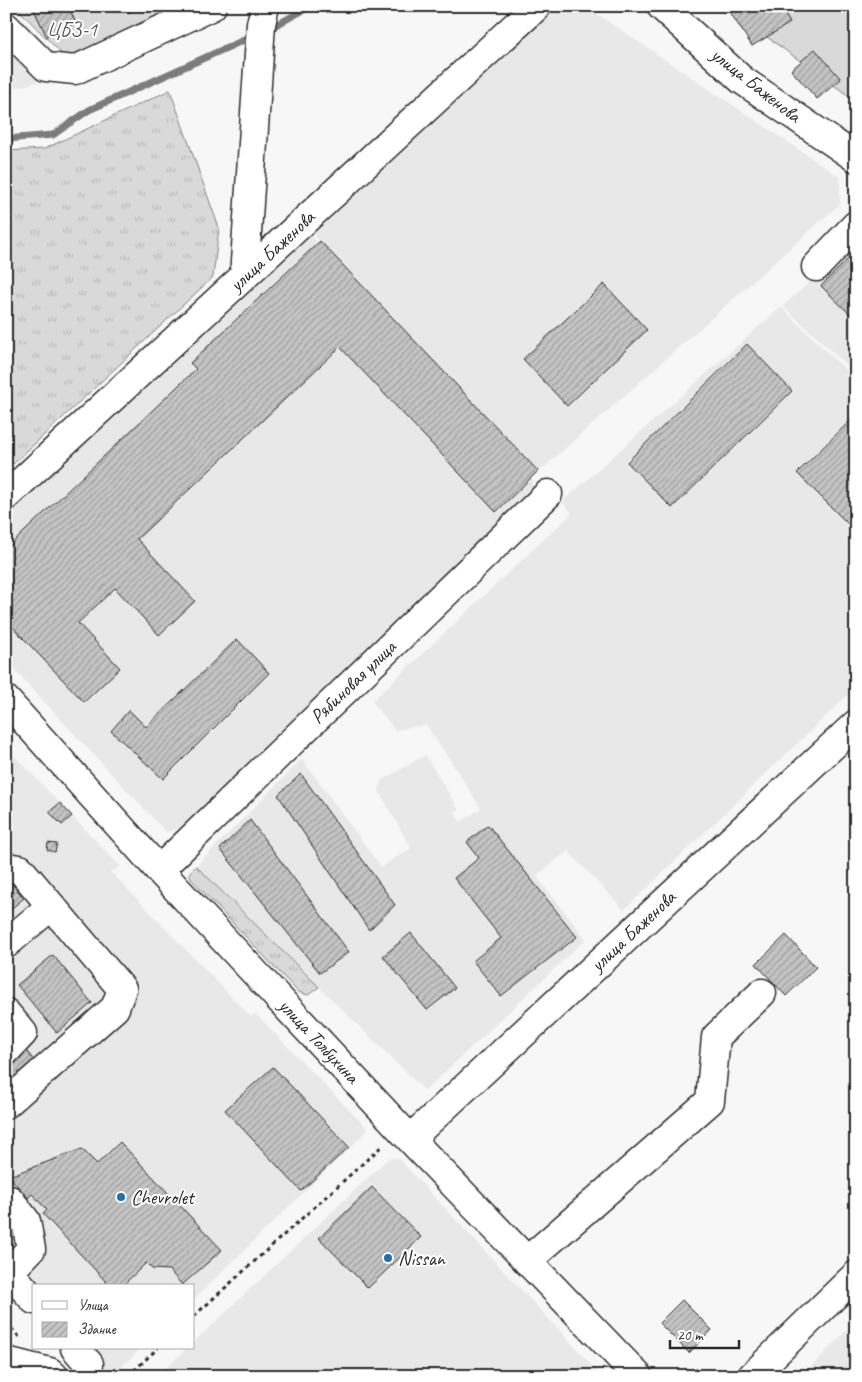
<svg xmlns="http://www.w3.org/2000/svg" width="862" height="1382" font-family="Caveat,sans-serif">
  <defs>
    <pattern id="grass-tufts" width="24" height="20" patternUnits="userSpaceOnUse" patternTransform="scale(1.25)"><rect width="24" height="20" fill="#d9d9d9"/><path d="M3 7l-1-3M5 7V3M7 7l1-3M15 17l-1-3M17 17v-4M19 17l1-3" fill="none" stroke="#bababa"/></pattern>
    <pattern id="building-hatch" width="6" height="6" patternUnits="userSpaceOnUse" patternTransform="scale(1.25)"><rect width="6" height="6" fill="#c4c4c4"/><path d="M-1 1l2-2M0 6l6-6M5 7l2-2" fill="none" stroke="#9f9f9f"/></pattern>
  </defs>
  <rect width="100%" height="100%" fill="#f7f7f7"/>
  <filter id="ink" filterUnits="userSpaceOnUse"><feTurbulence type="fractalNoise" baseFrequency=".02" numOctaves="2"/><feDisplacementMap in="SourceGraphic" scale="10" xChannelSelector="R" yChannelSelector="G"/><feConvolveMatrix kernelMatrix="1 2 1 2 8 2 1 2 1" color-interpolation-filters="sRGB"/></filter>
  <g filter="url(#ink)">
    <path fill="#e8e8e8" d="M552 6H585L840 177V204L532 478 310 231Z
      M6 18 60 75 6 91Z
      M308 232 533 480 534 495 412 607 180 828 166 832 6 661V518Z
      M856 242V374L783 306Z
      M781 307 856 380V687L624 910 568 851 536 876 586 939 425 1091 196 866 302 759 381 867 411 848 379 791 381 781 425 755 459 810 455 812 460 822 481 809 456 769 426 725 395 730 372 701 572 513 562 502Z
      M6 747 120 866 114 871 109 870 251 1017 255 1013 280 1039 365 1126 367 1131 194 1299V1286H34L6 1256Z
      M389 1158H398L602 1376H158L187 1348H194V1342Z
      M856 1321V1376H802Z
      M86 1348H142L111 1376Z"/>
    <path fill="url(#grass-tufts)" stroke="#828282" d="M170 90 219 228 213 277 13 464 6 459V151L44 149Z
      M196 866 319 987 308 995 298 992 192 880 189 873Z"/>
    <path fill="#d9d9d9" stroke="#828282" d="M15 6H199L65 57Z
      M724 6H856V101L728 9Z"/>
    <g fill="none" stroke-linecap="round" stroke-linejoin="round">
      <path stroke="#7b7b7b" stroke-width="7" d="M267 30 311 6
        M6 139 53 135 89 110 255 35"/>
    </g>
    <path fill="url(#building-hatch)" stroke="#2b2b2b" d="M36 6H68L76 23 47 37 33 8Z
      M121 6H136L129 13Z
      M733 6H780L790 23 752 46 728 9Z
      M815 49 841 79 817 99 791 70Z
      M320 241 538 471 496 512 340 347 137 539 195 601 159 635 115 588 78 623 120 668 84 702 6 620V549L196 369 190 363Z
      M856 251V320L821 286Z
      M604 284 647 330 567 406 523 359Z
      M747 344 792 391 672 508 627 462Z
      M856 415V532L797 473Z
      M237 639 269 673 163 779 111 731 129 710 146 727Z
      M301 774 395 905 369 930 278 795Z
      M60 803 72 816 62 825 49 812Z
      M250 820 349 952 320 973 220 849Z
      M488 825 577 937 501 996 473 961 501 938 454 878 479 858 467 842Z
      M48 843 57 844 55 852 47 850Z
      M8 879 24 898 6 913V880Z
      M411 933 455 988 427 1010 383 956Z
      M786 935 816 967 786 996 756 964Z
      M53 955 92 1003 57 1033 17 985Z
      M6 1026 36 1063 10 1085 6 1080Z
      M273 1067 349 1147 301 1191 225 1110Z
      M120 1142 222 1250 182 1285 169 1270 152 1269 146 1263 122 1286H110L43 1214 47 1210 32 1194 28 1198 9 1176 82 1149 97 1164Z
      M372 1187 421 1237 368 1288 319 1238Z
      M682 1300 712 1330 689 1353 659 1323Z"/>
    <g fill="none" stroke-linecap="round" stroke-linejoin="round">
      <defs>
        <path id="minor" d="M661 6 742 80 856 158
          M6 27 46 67 75 70 212 6
          M816 267 856 225
          M244 277 261 24 265 6
          M6 496 537 6
          M6 700 159 870 410 1139 638 1376
          M6 867 20 869 122 989 115 1008 6 1104
          M159 870 548 494
          M6 944 51 906
          M6 1013 23 1033 6 1051
          M410 1139 856 724
          M6 1199 10 1200 26 1221 31 1249 9 1272 34 1300
          M527 1261 710 1101 716 1037 762 993
          M75 1348 89 1364
          M6 1361 50 1372 54 1376
          M752 1376 856 1275"/>
        <path id="major" d="M6 1365 16 1376"/>
      </defs>
      <use href="#minor" stroke="#2b2b2b" stroke-width="31"/>
      <use href="#major" stroke="#2b2b2b" stroke-width="31"/>
      <path stroke="#2b2b2b" stroke-width="3" stroke-dasharray="4 4" stroke-linecap="butt" d="M194 1316 382 1146
        M6 1322 20 1338
        M128 1376 158 1348"/>
      <use href="#minor" stroke="#fff" stroke-width="28"/>
      <use href="#major" stroke="#fff" stroke-width="28"/>
    </g>
  </g>
  <g fill="#1f6fb2" stroke="#fff" stroke-width="2">
    <circle cx="121" cy="1197" r="5"/>
    <circle cx="388" cy="1258" r="5"/>
  </g>
  <g text-anchor="middle" dominant-baseline="central" stroke-width="4" stroke-linejoin="round" paint-order="stroke">
    <g font-size="20" fill="#565656" stroke="#fff">
      <text x="72" y="29">ЦБЗ-1</text>
    </g>
    <g font-size="20" fill="#2b2b2b" stroke="#fff">
      <text transform="translate(756 85) rotate(38)">улица Баженова</text>
      <text transform="translate(272 251) rotate(-43)">улица Баженова</text>
      <text transform="translate(353 682) rotate(-44)">Рябиновая улица</text>
      <text transform="translate(633 931) rotate(-43)">улица Баженова</text>
      <text transform="translate(319 1041) rotate(47)">улица Толбухина</text>
    </g>
    <g font-size="20" fill="#2b2b2b" stroke="#fff" text-anchor="start">
      <text x="131" y="1197">Chevrolet</text>
      <text x="398" y="1258">Nissan</text>
    </g>
  </g>
  <rect width="862" height="1382" fill="none" stroke="#fff" stroke-width="25"/>
  <rect x="12" y="12" width="837" height="1357" fill="none" stroke="#2b2b2b" stroke-width="2" filter="url(#ink)"/>
  <rect x="32" y="1284" width="162" height="65" fill="#ffffff" stroke="#aaaaaa"/>
  <rect x="42" y="1301" width="25" height="8" fill="#ffffff" stroke="#aaaaaa"/>
  <text x="78" y="1310" font-size="15" fill="#2b2b2b">Улица</text>
  <rect x="42" y="1322" width="25" height="15" fill="url(#building-hatch)" stroke="#aaaaaa"/>
  <text x="78" y="1334" font-size="15" fill="#2b2b2b">Здание</text>
  <path d="M670 1340v8h69v-8" fill="none" stroke="#2b2b2b" stroke-width="2.5"/>
  <text x="677" y="1340" font-size="15" fill="#2b2b2b" stroke="#ffffff" stroke-width="4" paint-order="stroke">20 m</text>
</svg>
